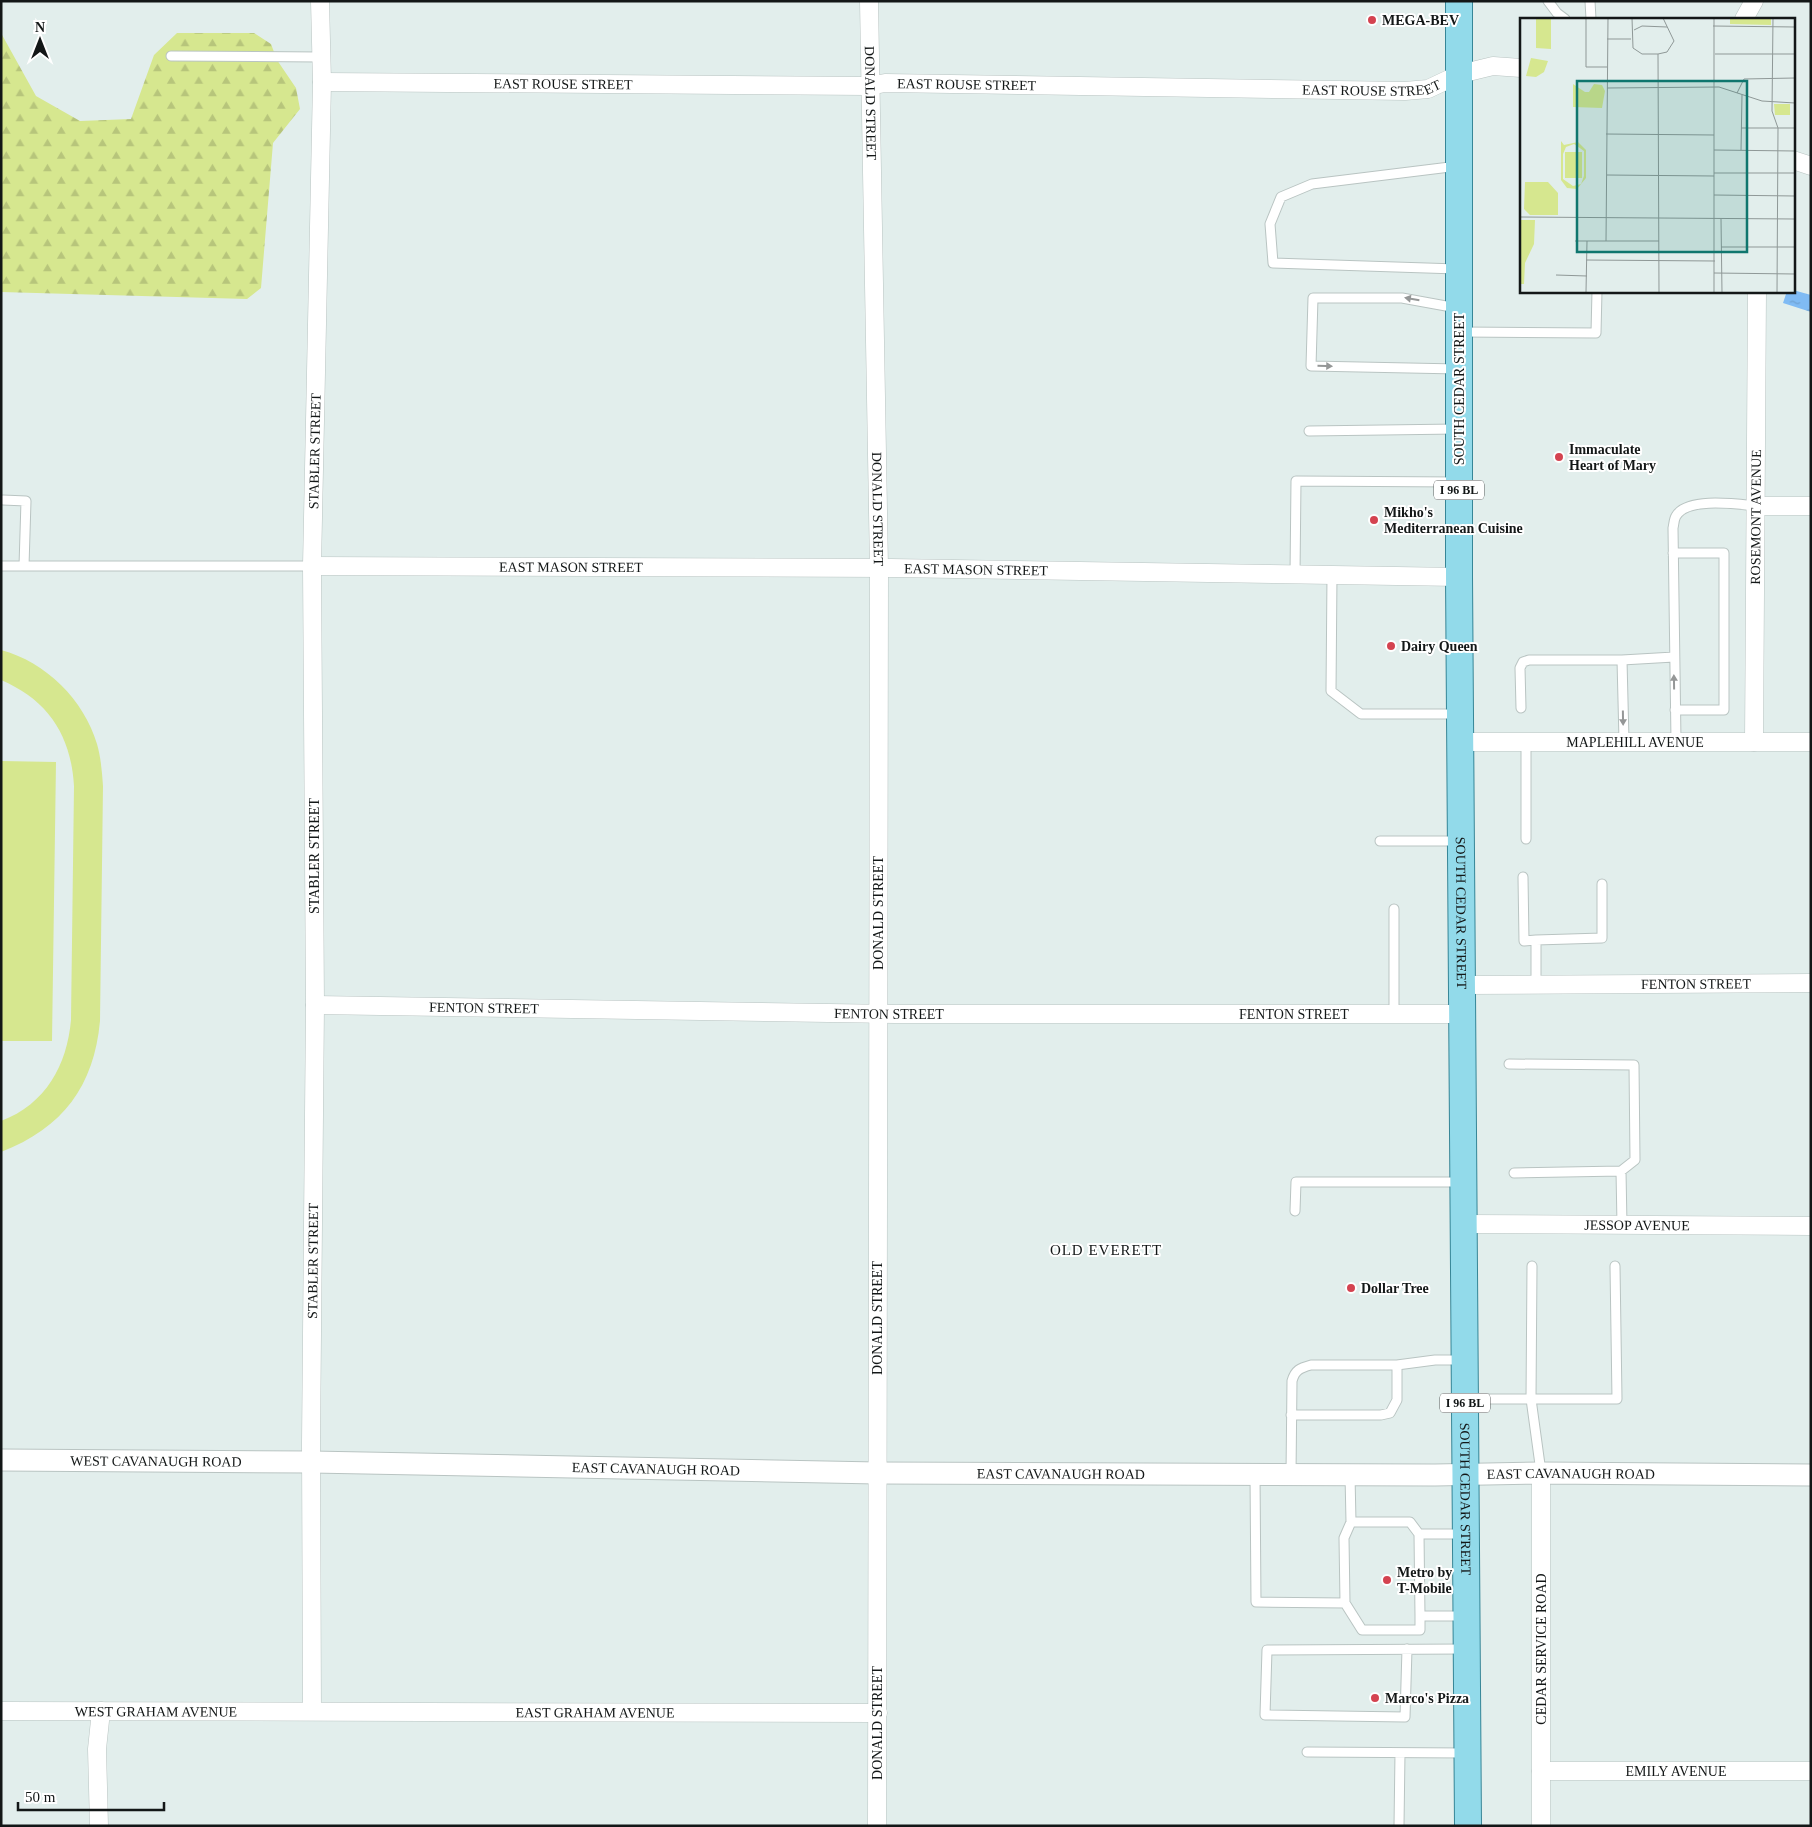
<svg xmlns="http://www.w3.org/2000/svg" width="1812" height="1827" font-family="Georgia,serif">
  <defs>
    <pattern id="forest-firs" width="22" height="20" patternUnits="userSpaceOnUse" patternTransform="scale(1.25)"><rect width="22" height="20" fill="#d6e78f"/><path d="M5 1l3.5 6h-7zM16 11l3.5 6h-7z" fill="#b7c57b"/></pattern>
    <pattern id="water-ripples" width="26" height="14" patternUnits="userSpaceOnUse" patternTransform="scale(1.25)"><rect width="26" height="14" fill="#80bbf4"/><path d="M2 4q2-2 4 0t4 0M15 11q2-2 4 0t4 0" fill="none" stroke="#6ea0d0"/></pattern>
  </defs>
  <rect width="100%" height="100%" fill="#e2eeec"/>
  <path fill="url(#forest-firs)" d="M1 33 36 96 80 121 131 119 154 55 177 33H254L271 44 277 60 296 88 300 109 273 143 261 288 247 299 1 292Z"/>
  <path fill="#d6e78f" d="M1 650C46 662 84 700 97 744 101 758 102 772 103 786L100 1021C94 1086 63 1128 1 1152V1121C46 1104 67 1065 71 1020L74 786C71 735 48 700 1 680Z
    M1 761 56 762 52 1041H1Z"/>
  <path fill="url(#water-ripples)" d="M1793 290 1811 295V312L1783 303 1787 291H1793Z"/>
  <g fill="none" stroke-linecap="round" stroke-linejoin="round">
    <defs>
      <path id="service" d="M1548 1 1557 13 1565 19
        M1590 1 1591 19
        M171 56 320 57
        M1457 269 1273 263 1270 224 1281 197 1312 184 1458 166
        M1457 308 1402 298H1313L1311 366 1458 369
        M1462 332 1596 333 1597 291
        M1309 431 1457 429
        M3 500 26 501 24 566
        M1673 553H1724V710H1675
        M1 566H312
        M1295 575 1296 481 1457 482
        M1332 575 1331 691 1361 714H1457
        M1622 660 1624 741
        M1521 708 1520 668 1523 662 1529 660H1622L1674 657
        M1676 741 1673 528C1674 524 1674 519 1676 516 1687 497 1736 504 1756 506
        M1526 742V839
        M1380 841H1458
        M1523 877 1524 941 1536 940V984
        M1394 909V1015
        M1536 940 1602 938V884
        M1509 1064 1634 1065 1635 1160 1621 1171 1622 1225
        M1514 1173 1621 1171
        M1295 1211 1296 1182H1461
        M1532 1266 1531 1399H1617L1615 1266
        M1466 1399H1531L1541 1472
        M1291 1415H1381L1390 1413 1397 1400V1365
        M1255 1474 1256 1602 1345 1603 1344 1538 1351 1522 1350 1475
        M1291 1474 1292 1381C1295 1370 1300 1368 1311 1365H1397L1435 1360H1462
        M1351 1522H1410L1419 1534
        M1464 1534H1419L1420 1616H1465
        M1345 1603 1362 1630H1420V1616
        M1407 1649 1405 1717 1265 1715 1267 1650 1465 1649
        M1307 1752 1465 1753
        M1399 1826 1400 1753"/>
      <g id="minor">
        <path id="s1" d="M869 1 879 568 877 1826"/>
        <path d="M1744 19 1754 1"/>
        <path id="s2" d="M322 82 869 86 885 83 1405 91 1428 89 1460 74 1493 66 1521 68"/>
        <path d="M1793 160 1811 166"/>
        <path d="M1756 506H1811"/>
        <path id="s3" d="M312 566 891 568 1459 577"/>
        <path id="s4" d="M1460 742H1811"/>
        <path id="s5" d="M1754 742 1757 291"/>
        <path id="s6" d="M1462 985 1811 983"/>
        <path id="s7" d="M315 1005 895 1014H1462"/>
        <path id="s8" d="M1465 1224 1811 1226"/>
        <path d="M1541 1473V1826"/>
        <path id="s9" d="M1 1711 878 1713"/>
        <path id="s10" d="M312 1711 311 1444 315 1005 312 566 322 82 320 1"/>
        <path id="s11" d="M1541 1771H1811"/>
        <path d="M99 1826 97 1749 101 1711"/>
      </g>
      <g id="tertiary">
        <path id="s12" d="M1 1460 312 1462 877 1473 1435 1475 1541 1473 1811 1475"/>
      </g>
      <g id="primary">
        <path id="s13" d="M1459 1V577L1468 1826"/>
      </g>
    </defs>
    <use href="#service" stroke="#b9c4c2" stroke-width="11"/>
    <use href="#minor" stroke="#b9c4c2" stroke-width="19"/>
    <use href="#tertiary" stroke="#b9c4c2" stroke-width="23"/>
    <use href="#primary" stroke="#378697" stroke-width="28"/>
    <use href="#service" stroke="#fff" stroke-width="9"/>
    <use href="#minor" stroke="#fff" stroke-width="18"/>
    <use href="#tertiary" stroke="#fff" stroke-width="21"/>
    <use href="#primary" stroke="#92daea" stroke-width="26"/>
  </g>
  <defs><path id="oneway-solid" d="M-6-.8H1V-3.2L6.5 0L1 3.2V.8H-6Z" transform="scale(1.25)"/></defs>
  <g fill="#959797">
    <use href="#oneway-solid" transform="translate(1412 299) rotate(-170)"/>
    <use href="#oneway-solid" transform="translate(1325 366) rotate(1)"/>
    <use href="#oneway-solid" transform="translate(1674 682) rotate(-91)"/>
    <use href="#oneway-solid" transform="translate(1623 718) rotate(89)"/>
  </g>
  <g fill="#d44350" stroke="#fff" stroke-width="2">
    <circle cx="1372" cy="20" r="5"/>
    <circle cx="1559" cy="457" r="5"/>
    <circle cx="1374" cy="520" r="5"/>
    <circle cx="1391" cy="646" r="5"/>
    <circle cx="1351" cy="1288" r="5"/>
    <circle cx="1387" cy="1580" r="5"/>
    <circle cx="1375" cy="1698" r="5"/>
  </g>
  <g text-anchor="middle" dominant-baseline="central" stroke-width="4" stroke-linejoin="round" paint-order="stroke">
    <g fill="#fff" stroke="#5a5d5d" stroke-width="1">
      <rect x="1434" y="480.5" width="50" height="19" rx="4"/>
      <rect x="1440" y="1393.5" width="50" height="19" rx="4"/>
    </g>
    <g font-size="12" font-weight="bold" fill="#131717">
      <text x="1459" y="490">I 96 BL</text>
      <text x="1465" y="1403">I 96 BL</text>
    </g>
    <g font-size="14" font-weight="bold" fill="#131717" stroke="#fff" text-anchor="start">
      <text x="1382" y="20">MEGA-BEV</text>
      <text x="1569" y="449">Immaculate<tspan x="1569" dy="16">Heart of Mary</tspan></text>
      <text x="1384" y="512">Mikho's<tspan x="1384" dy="16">Mediterranean Cuisine</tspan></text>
      <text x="1401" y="646">Dairy Queen</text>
      <text x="1361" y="1288">Dollar Tree</text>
      <text x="1397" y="1572">Metro by<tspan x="1397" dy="16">T-Mobile</tspan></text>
      <text x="1385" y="1698">Marco's Pizza</text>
    </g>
    <g font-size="14" fill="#131717" stroke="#fff">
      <text stroke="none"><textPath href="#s2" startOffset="241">EAST ROUSE STREET</textPath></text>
      <text stroke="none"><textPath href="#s2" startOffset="645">EAST ROUSE STREET</textPath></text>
      <text stroke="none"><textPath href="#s2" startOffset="1050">EAST ROUSE STREET</textPath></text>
      <text stroke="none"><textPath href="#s1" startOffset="102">DONALD STREET</textPath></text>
      <text transform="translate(1459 389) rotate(-90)">SOUTH CEDAR STREET</text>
      <text stroke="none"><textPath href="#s10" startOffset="1260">STABLER STREET</textPath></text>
      <text stroke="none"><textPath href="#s1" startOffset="508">DONALD STREET</textPath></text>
      <text stroke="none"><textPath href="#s5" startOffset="225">ROSEMONT AVENUE</textPath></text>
      <text stroke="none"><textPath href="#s3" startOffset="259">EAST MASON STREET</textPath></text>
      <text stroke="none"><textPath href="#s3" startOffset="664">EAST MASON STREET</textPath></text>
      <text stroke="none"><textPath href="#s4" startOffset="175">MAPLEHILL AVENUE</textPath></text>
      <text transform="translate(314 856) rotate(-90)">STABLER STREET</text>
      <text transform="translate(878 913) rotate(-90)">DONALD STREET</text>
      <text stroke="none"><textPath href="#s13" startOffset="912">SOUTH CEDAR STREET</textPath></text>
      <text stroke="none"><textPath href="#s6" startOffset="234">FENTON STREET</textPath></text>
      <text stroke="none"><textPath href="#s7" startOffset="169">FENTON STREET</textPath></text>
      <text stroke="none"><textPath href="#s7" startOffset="574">FENTON STREET</textPath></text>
      <text stroke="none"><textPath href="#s7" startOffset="979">FENTON STREET</textPath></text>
      <text stroke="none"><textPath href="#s8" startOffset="172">JESSOP AVENUE</textPath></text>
      <text stroke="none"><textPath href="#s10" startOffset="450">STABLER STREET</textPath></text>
      <text transform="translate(877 1318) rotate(-90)">DONALD STREET</text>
      <text stroke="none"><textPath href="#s12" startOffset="155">WEST CAVANAUGH ROAD</textPath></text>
      <text stroke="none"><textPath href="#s12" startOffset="655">EAST CAVANAUGH ROAD</textPath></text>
      <text stroke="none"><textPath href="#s12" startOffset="1060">EAST CAVANAUGH ROAD</textPath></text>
      <text stroke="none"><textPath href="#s12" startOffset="1570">EAST CAVANAUGH ROAD</textPath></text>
      <text stroke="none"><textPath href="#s13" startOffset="1498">SOUTH CEDAR STREET</textPath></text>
      <text transform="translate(1541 1649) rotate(-90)">CEDAR SERVICE ROAD</text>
      <text stroke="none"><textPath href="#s9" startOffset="155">WEST GRAHAM AVENUE</textPath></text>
      <text stroke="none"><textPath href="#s9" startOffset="594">EAST GRAHAM AVENUE</textPath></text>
      <text transform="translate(877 1723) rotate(-90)">DONALD STREET</text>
      <text stroke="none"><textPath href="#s11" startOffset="135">EMILY AVENUE</textPath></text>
    </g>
    <g font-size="15" letter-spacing="1" fill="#131717" stroke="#fff">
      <text x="1106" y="1250">OLD EVERETT</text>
    </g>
  </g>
  <g transform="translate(1520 18)">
    <rect width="275" height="275" fill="#e2eeec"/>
    <path d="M53 66 65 74H69L74 66 82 67 85 73 82 90 53 89Z" fill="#d6e78f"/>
    <path d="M210 0H251V7L210 6ZM254 86H270V97H255ZM0 202H15L14 226 5 245 4 266H0Z" fill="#d6e78f"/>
    <path d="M16 0H31V31L16 30ZM11 40 28 43 24 54 16 59 6 58ZM41 123 44 127 58 124 66 132V160L57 171 47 170 41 162ZM54 126 64 133V158L61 166 53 168 43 161V136L46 129ZM45 134H62V160H45ZM5 164H28L38 175V197H10L4 191Z" fill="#d6e78f" fill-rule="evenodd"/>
    <path fill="none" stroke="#8f9897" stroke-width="1" d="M66 0V49H87M112 0 113 30 122 36H138L147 34 154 23 143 0M194 0V275M253 0 252 93 258 110 257 275M193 8 275 9M114 12 122 8 147 9M87 21H111M138 36 139 275M195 36H275M87 70 199 69 242 83 275 85M217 75 224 61 275 60M221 110H275M86 116 194 117M194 132 275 133M221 132 222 77M194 155H275M87 157 194 158M194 177 275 178M0 199 275 201M201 201 202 275M55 223H139M86 223 88 0M201 229H275M66 242 195 243M194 255 275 256M36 257 67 258M66 274 67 223M34 275H135"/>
    <path fill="#0f766e" fill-opacity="0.15" stroke="#0f766e" stroke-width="2.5" d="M57 63H227V234H57Z"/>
    <rect width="275" height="275" fill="none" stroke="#131717" stroke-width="2.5"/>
  </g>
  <rect width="1812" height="1827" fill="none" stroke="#131717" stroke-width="5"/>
  <g transform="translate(40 40)" stroke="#ffffff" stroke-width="4" paint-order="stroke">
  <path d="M0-4L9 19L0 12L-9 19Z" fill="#131717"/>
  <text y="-8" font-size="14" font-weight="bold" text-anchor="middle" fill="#131717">N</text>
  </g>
  <path d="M18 1802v8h146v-8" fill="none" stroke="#131717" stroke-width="2.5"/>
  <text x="25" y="1802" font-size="15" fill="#131717" stroke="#ffffff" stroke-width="4" paint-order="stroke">50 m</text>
</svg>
